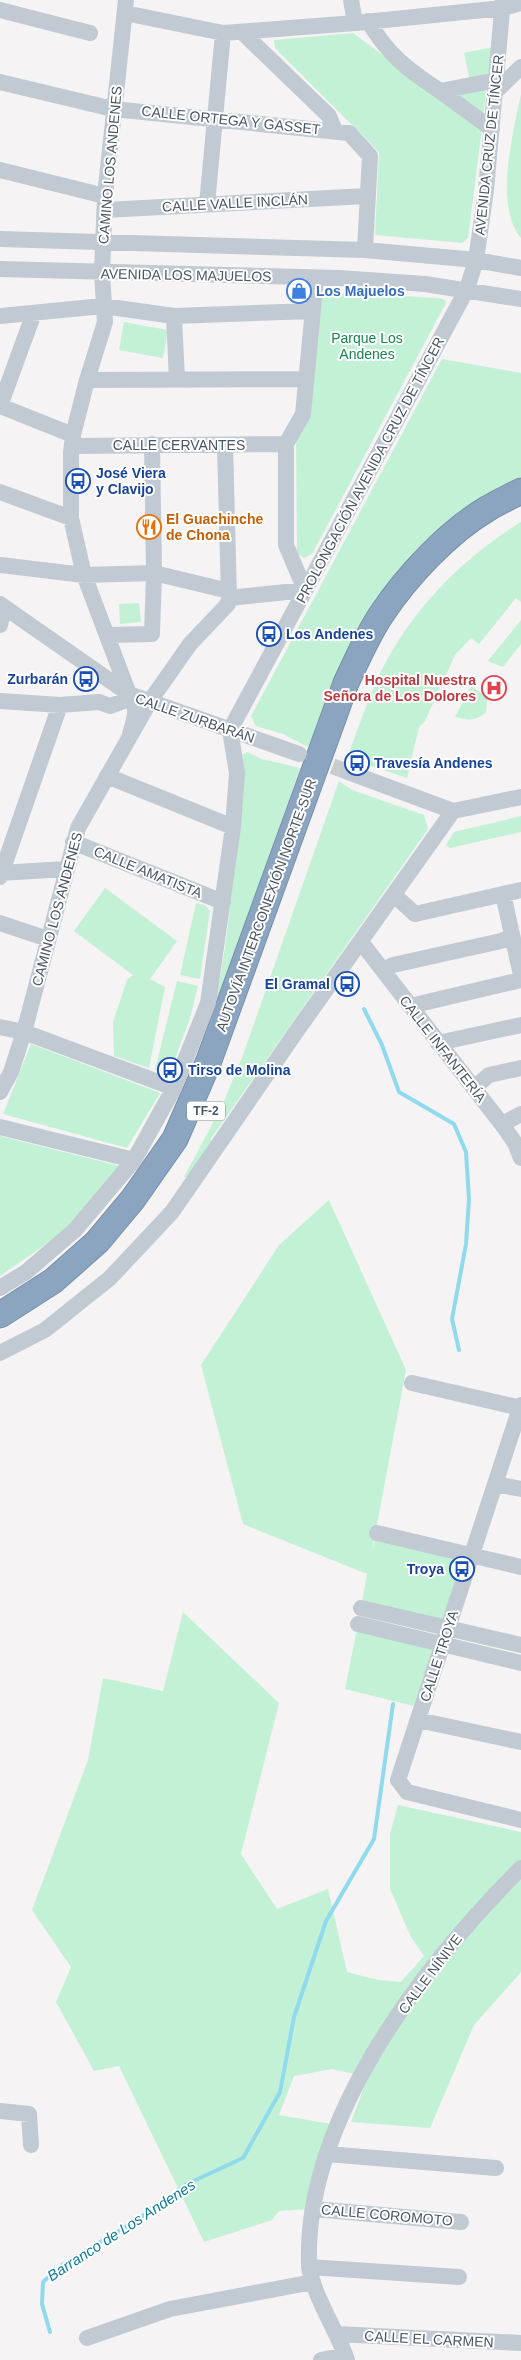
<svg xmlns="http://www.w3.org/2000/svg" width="521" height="2360" font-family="Helvetica,sans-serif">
  <rect width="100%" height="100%" fill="#f5f3f3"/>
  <path fill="#c3f1d5" d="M353 33 482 128 468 238 462 243 375 235 379 152 275 48 274 40Z
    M493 47 488 78 470 81 464 53Z
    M487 84 483 118 449 93Z
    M521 94V238C494 206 513 133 521 94Z
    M323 292 439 298 445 300 446 303 312 554 304 558 297 553 296 434Z
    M124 322 168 330 163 358 119 350Z
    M442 359 521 373V477L456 519 310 746H306L283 734 256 726 251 716Z
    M521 522V602L516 598 479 644 471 638 455 655 425 721 419 727 407 778 347 758C356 734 364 710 374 687 404 617 458 561 521 522Z
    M139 603 141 622 120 624 119 604Z
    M521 620V644L503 667 488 661Z
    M471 686 487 697 486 712C475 722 468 720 455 717Z
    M247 752 262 759 300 768 218 1001 213 1009C224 967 228 924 233 880 239 838 245 798 242 755Z
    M339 781 352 790 424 815 428 829 210 1140 213 1142 189 1178 184 1177 222 1106 243 1055Z
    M521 816V832L450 848 446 845 454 832Z
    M105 888 177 941 150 979 165 987 149 1068 114 1056 113 1022 127 980 133 975 74 931Z
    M196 903 205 905 210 911 200 979 180 975Z
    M177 981 198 986 190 1018 171 1070 166 1072 155 1070Z
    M31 1044 160 1093 127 1148 3 1114Z
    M0 1136 120 1166 62 1233 0 1276Z
    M329 1200 406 1370 372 1551 377 1533 472 1555 448 1628 361 1608 367 1574 243 1524 201 1365 279 1245Z
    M183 1612 279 1703 241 1854 277 1909 328 1889 347 1972 378 1980 401 1982 424 1956 411 1937 390 1889V1834L398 1805 521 1832V1972L474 2025 430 2128 351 2122 368 2077 332 2069 294 2076 279 2115 331 2124 308 2209 279 2211 272 2220 204 2242 119 2066 94 2071 56 2002 71 1967 32 1910 88 1760 103 1678 163 1691Z
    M358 1624 443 1645 422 1708 345 1689Z"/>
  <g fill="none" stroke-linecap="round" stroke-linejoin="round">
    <path stroke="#90daee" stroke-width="4" d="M364 1009 382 1045 399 1092 454 1124 466 1152 469 1199 466 1244 452 1319 459 1350
      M50 2332 42 2304 43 2282 62 2265 134 2222 185 2185 243 2158 280 2092 294 2017 326 1921 374 1839 393 1704"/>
    <path stroke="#caccce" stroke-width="16" stroke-dasharray="16 8" stroke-linecap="butt" d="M310 758 348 772"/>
    <defs>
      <path id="highway" d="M0 1315 53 1281 97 1242 133 1199 175 1139 208 1063 346 683C357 660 367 636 381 615 406 577 448 532 487 509 498 502 510 497 521 491"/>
    </defs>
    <use href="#highway" stroke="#7690ad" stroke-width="27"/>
    <path stroke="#c1cad2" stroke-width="16" d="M126 0 105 196 102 273 105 322 87 380 73 435 71 453V518L84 575 129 694C139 710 135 717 130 734
      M351 0 355 23
      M0 10 90 33
      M125 13 223 33 355 23 503 8 521 3
      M368 21C389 56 407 69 440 91L497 80
      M242 32 329 116 335 131
      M0 82 113 109 349 133 370 156 365 250
      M440 91 492 129
      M496 91 521 67
      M0 170 105 196
      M207 204 223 33
      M105 210 366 196
      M0 239 365 250 476 260 521 268
      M0 269 339 278 425 284 521 299
      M34 313 0 406 73 435
      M0 316 103 306 174 316 312 311
      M174 316 177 380
      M87 380 306 379
      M72 446 286 444
      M0 492 71 518
      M0 565 84 575 154 573 229 591
      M229 598 305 590 286 545V444L303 414 316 278
      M0 604 129 694 299 754
      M0 625 4 607
      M107 635 152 634 154 573 152 444
      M0 701 60 705 99 702 110 706 124 701 129 694
      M348 772 453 811 521 797
      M107 776 233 827
      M73 842 223 902
      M0 873 66 869
      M0 877 60 705
      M503 894 521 975
      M394 895 415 914 521 890
      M0 923 48 939
      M361 942 504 1127 515 1143 521 1158
      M383 970 393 965 501 941 512 936
      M410 1006 521 980
      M0 1027 24 1032 174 1088
      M438 1043 521 1025
      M474 1088 489 1075 521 1068
      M0 1092 11 1072 24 1032 78 828 150 701 190 644 228 604 229 598 225 445
      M502 1124 521 1114
      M0 1127 134 1160
      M0 1288 26 1272 75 1230 134 1160 174 1088 208 1003 233 827 237 773 230 730 467 289 476 260 486 190 503 0
      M0 1353 45 1330 110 1278 172 1212 296 1032 453 811
      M412 1383 521 1408
      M521 1405 398 1780 407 1792 521 1820
      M495 1484 521 1489
      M377 1533 521 1567
      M361 1608 521 1645
      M358 1624 521 1663
      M418 1720 521 1742
      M0 2111 29 2114 31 2145
      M327 2154 496 2168
      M314 2209 461 2222
      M309 2267 459 2277
      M336 2334 521 2343
      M87 2338 170 2309 313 2282
      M321 2360 345 2355
      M347 2360C339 2335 310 2289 309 2265 304 2119 423 1966 521 1868"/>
    <use href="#highway" stroke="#8ba5c1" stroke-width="25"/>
  </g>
  <defs>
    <symbol id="shop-ring" viewBox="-11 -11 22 22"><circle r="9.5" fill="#fff" stroke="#3f7fe0" stroke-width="1.5"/><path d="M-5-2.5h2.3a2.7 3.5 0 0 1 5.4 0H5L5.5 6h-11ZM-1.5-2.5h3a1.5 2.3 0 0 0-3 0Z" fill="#3f7fe0"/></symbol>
    <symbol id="bus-ring" viewBox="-11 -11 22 22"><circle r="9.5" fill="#fff" stroke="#1a4fb4" stroke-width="1.5"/><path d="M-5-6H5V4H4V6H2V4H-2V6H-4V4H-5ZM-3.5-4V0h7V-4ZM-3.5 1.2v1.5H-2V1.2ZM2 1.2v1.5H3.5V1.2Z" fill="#1a4fb4"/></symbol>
    <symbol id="restaurant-ring" viewBox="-11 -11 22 22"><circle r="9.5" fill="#fff" stroke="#e8710a" stroke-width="1.5"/><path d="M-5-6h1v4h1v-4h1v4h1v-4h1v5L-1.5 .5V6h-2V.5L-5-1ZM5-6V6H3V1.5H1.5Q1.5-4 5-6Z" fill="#e8710a"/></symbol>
    <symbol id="hospital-ring" viewBox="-11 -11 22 22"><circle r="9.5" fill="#fff" stroke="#e0444e" stroke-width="1.5"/><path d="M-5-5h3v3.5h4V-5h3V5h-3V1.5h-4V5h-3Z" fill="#e0444e"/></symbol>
  </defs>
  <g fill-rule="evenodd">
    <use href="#shop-ring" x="285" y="277" width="28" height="28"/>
    <use href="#bus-ring" x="64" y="467" width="28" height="28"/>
    <use href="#restaurant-ring" x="135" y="513" width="28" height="28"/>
    <use href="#bus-ring" x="255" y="620" width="28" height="28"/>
    <use href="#bus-ring" x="72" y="665" width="28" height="28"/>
    <use href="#hospital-ring" x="480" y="674" width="28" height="28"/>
    <use href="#bus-ring" x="343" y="749" width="28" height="28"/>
    <use href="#bus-ring" x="333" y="970" width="28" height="28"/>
    <use href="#bus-ring" x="156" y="1056" width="28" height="28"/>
    <use href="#bus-ring" x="448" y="1555" width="28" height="28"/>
  </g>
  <g text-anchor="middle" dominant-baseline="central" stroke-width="4" stroke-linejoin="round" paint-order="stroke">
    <rect fill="#fff" stroke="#808990" stroke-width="1" x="187" y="1101.5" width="38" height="19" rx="4"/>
    <g font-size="12" font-weight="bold" fill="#4a5661">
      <text x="206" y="1111">TF-2</text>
    </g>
    <g font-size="14" fill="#4a5661" stroke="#fff">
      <text transform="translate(231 120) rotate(6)">CALLE ORTEGA Y GASSET</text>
      <text transform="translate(489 145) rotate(-84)">AVENIDA CRUZ DE TÍNCER</text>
      <text transform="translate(110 165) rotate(-85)">CAMINO LOS ANDENES</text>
      <text transform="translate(235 203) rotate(-3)">CALLE VALLE INCLÁN</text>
      <text transform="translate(186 275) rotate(1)">AVENIDA LOS MAJUELOS</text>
      <text x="179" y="445">CALLE CERVANTES</text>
      <text transform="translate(370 470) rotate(-62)">PROLONGACIÓN AVENIDA CRUZ DE TÍNCER</text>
      <text transform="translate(195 718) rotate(19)">CALLE ZURBARÁN</text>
      <text transform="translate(148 872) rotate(22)">CALLE AMATISTA</text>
      <text transform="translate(266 905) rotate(-70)">AUTOVÍA INTERCONEXIÓN NORTE-SUR</text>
      <text transform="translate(57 909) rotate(-75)">CAMINO LOS ANDENES</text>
      <text transform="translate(443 1049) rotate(52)">CALLE INFANTERÍA</text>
      <text transform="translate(439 1656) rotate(-72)">CALLE TROYA</text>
      <text transform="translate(430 1974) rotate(-53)">CALLE NÍNIVE</text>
      <text transform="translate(387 2215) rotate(5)">CALLE COROMOTO</text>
      <text transform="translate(429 2339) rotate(3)">CALLE EL CARMEN</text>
    </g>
    <g font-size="14" font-weight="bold" fill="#366cbe" stroke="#fff" text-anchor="start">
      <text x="316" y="291">Los Majuelos</text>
    </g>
    <g font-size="14" fill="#17864f" stroke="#fff">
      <text x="367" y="338">Parque Los<tspan x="367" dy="16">Andenes</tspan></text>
    </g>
    <g font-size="14" font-weight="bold" fill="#164399" stroke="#fff" text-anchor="start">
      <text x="96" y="473">José Viera<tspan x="96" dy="16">y Clavijo</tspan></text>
      <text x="286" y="634">Los Andenes</text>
      <text x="68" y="679" text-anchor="end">Zurbarán</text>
      <text x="374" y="763">Travesía Andenes</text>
      <text x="330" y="984" text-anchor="end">El Gramal</text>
      <text x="188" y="1070">Tirso de Molina</text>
      <text x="444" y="1569" text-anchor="end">Troya</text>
    </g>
    <g font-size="14" font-weight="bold" fill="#c56008" stroke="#fff" text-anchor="start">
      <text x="166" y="519">El Guachinche<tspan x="166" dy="16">de Chona</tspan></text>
    </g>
    <g font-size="14" font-weight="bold" fill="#be3a42" stroke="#fff" text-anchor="end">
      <text x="476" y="680">Hospital Nuestra<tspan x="476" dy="16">Señora de Los Dolores</tspan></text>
    </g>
    <g font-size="15" font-style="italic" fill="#0c7c9b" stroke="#fff">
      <text transform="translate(121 2230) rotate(-33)">Barranco de Los Andenes</text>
    </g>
  </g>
</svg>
